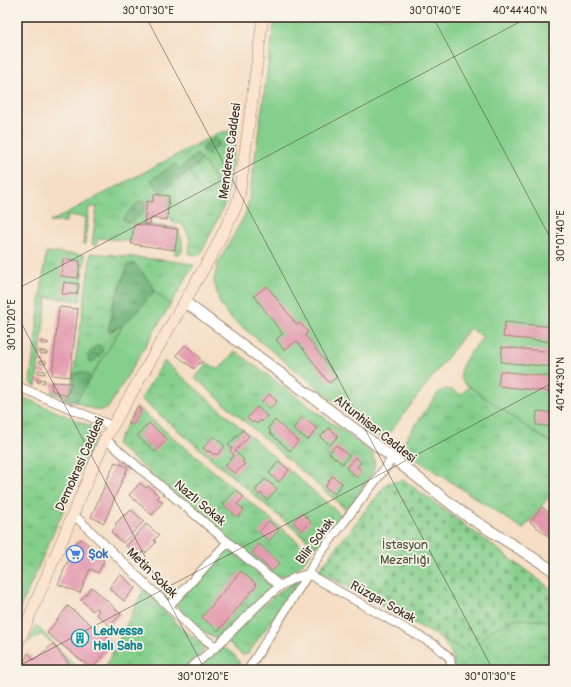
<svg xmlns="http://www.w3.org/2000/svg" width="571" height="687" font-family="Pangolin,sans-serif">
  <defs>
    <pattern id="grass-tufts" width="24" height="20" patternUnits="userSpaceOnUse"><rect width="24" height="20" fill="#85cf8c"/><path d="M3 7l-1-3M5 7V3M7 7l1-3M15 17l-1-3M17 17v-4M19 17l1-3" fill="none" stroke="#6ea872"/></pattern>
    <pattern id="forest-crowns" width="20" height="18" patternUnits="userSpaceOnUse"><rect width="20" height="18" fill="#6cb278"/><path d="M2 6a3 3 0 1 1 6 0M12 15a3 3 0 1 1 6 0" fill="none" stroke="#5a9162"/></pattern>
    <pattern id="cemetery-stones" width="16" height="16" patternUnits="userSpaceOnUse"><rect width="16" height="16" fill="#85cf8c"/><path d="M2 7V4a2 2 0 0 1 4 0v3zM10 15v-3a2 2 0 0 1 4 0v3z" fill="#6ea872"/></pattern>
  </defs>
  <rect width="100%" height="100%" fill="#f7f3e8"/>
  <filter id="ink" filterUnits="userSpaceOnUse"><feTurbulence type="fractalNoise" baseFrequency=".025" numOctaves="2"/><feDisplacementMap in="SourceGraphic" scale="8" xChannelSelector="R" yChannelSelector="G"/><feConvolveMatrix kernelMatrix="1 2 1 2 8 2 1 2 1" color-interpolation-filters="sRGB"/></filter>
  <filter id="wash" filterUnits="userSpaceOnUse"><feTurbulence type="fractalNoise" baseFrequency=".012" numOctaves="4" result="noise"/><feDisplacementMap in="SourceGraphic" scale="16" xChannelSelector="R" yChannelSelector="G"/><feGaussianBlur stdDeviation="0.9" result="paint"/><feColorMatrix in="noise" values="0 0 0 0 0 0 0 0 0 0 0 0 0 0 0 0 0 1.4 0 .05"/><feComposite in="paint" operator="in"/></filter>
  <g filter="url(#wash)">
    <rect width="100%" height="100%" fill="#f5dec4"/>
    <path fill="url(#grass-tufts)" stroke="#607c55" d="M235 130 236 135 226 202 200 255 189 254C191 241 190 232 180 223L172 222V217L167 218 169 196 154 194 153 202 147 201 145 224 177 228 182 240V251L178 254H175L177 229 134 224 132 241 99 238 96 245H93L92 244 97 207H89L85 244H83L85 217 67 216 66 222H50L218 133Z
      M46 252 85 255 80 301 47 297 36 386 30 383Z
      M91 253 173 261 194 265 170 305 154 291 153 285 112 307C113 316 108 323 109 332L123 325 76 402 51 392 52 390 67 396 72 383Z
      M235 351 372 453C375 460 375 465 373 472L352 504 348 507 344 508 195 378 208 363 218 370Z
      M164 361 341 515 342 518 319 545 314 546 141 399Z
      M469 386 537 434 554 444V491L523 529 399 448 438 393C447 386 453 390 461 395Z
      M17 395 95 428 98 432 17 615Z
      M137 407 311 553C298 568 290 585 268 572L116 444Z
      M227 550H231L275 587 260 597 219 639 200 630 175 604 219 556Z
      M300 579 248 654 242 655 230 644 228 640C250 617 272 594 300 579Z
      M144 589 181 628 207 647 197 658 181 670H104Z
      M515 619 554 621V670H453C455 654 450 651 441 638L469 653 492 630Z
      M36 625 79 670H74L53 644 41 634 29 642Z
      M219 647C230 649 241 658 240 670H192Z"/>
    <path fill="url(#forest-crowns)" stroke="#546e4b" d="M216 138 219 142 218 145 207 154 202 151C203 145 210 140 216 138Z
      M197 154 202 160 161 193 151 180 175 164 179 169Z
      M139 201 143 202 145 206C143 215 136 219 128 223L123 220V218Z
      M134 263 153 285 154 291 136 313 123 325 109 332V325L113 314 112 307 128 265Z
      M99 345 103 349C100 355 98 360 91 362L89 361C87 353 92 348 99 345Z
      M79 372C86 372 88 374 90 380L76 402 64 398 65 395 67 396 72 383 73 375Z"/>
    <path fill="url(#cemetery-stones)" stroke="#607c55" d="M404 480 554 591V621L515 619 492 630 469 653 318 571 387 483Z"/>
    <path fill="#85cf8c" stroke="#607c55" d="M275 17H554V444L537 434 463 382C453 369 475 348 483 337L470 328 387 436 383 437 378 436 237 323 227 314 220 304 214 281 218 263 245 215 249 200Z
      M205 162 218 187 203 196 190 171Z
      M154 291 170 305 108 408C98 414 86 406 76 402L123 325 136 313Z"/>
    <g id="blocks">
      <path fill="#e399af" d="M154 194 169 196 167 220 151 218 150 224H144L147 201 153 202Z
        M134 224 178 229 175 250 131 244Z
        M63 259 80 261 78 278 61 276Z
        M64 282 79 284 77 294H62Z
        M267 286 297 325 300 323 308 332 305 335 337 377 329 383 297 341 284 350 276 339 283 334 254 296Z
        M59 307 78 309 70 377 52 375Z
        M505 322 554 327V342L503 337Z
        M41 341 48 342V344H41Z
        M185 345 200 357 199 359 203 362 200 364 199 363 194 369 176 355Z
        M502 347 554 352V367L501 362Z
        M40 351 47 352V354H40Z
        M39 361H46V364L39 363Z
        M38 370 45 371V374L38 373Z
        M500 371 554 377V392L498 386Z
        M37 379 45 380 44 383 37 382Z
        M51 382 72 383 67 396 52 390Z
        M269 394 277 401 270 409 262 402Z
        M137 407 141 410 133 425 128 423Z
        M257 407 267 416 262 422 260 420 257 424 254 421 252 423 247 418Z
        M537 411 554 413V427L536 425Z
        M302 417 317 428 308 440 293 429Z
        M275 420 298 441 290 451 269 432 271 431 268 428Z
        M149 423 167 439 155 452 137 436Z
        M329 428 338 436 330 445 320 437Z
        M243 430 249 436 235 451 244 460 242 462 245 464 235 473 225 466 234 455 230 451 232 448 228 445Z
        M214 436 225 446 217 455 216 453 214 455 209 451 208 452 203 448Z
        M336 445 349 456 342 464 329 453Z
        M355 457 361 462 357 467 362 471 357 478 346 468Z
        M279 461 289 470 279 482 269 473Z
        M115 462 128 467 104 523 91 517Z
        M332 476 342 483 335 494 325 487Z
        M265 479 277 489 267 500 261 493 259 495 255 490Z
        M140 483 146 488 148 486 159 496 157 498 163 502 152 515 129 495Z
        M236 490 244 497 237 504 244 510 238 517 223 504Z
        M542 507 554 517V538L553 540 530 522Z
        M131 510 144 521 123 543 111 532 117 526 115 524 125 514 126 515Z
        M302 513 311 522 302 531 293 522Z
        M269 521 279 530 269 541 259 532Z
        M146 524 159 535 154 540 156 542 146 553 144 551 138 557 126 546Z
        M81 539 83 540 100 555 104 561 98 573 90 569 80 593 58 584 76 542Z
        M259 544 280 563 272 571 252 553Z
        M241 571 257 585 218 631 202 617Z
        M120 574 135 588 124 601 109 588Z
        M92 587 121 614 110 626 96 614 99 610 96 608 93 611 81 600Z
        M68 606 114 643 92 669 47 633Z
        M53 644 74 670H21L28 653 34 660Z"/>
    </g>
  </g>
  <g filter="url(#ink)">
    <use href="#blocks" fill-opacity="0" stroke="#988471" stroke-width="1"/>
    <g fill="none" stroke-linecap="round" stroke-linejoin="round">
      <defs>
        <path id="minor" d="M17 386 112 426
          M105 439 280 586
          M73 514 194 631 216 647
          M169 606 228 542
          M188 670 216 647 262 601 280 586 294 578 308 574 319 555 392 459
          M248 670 308 574 435 645 450 658 451 665 450 670"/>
        <path id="tertiary" d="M185 302 367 438 464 514 554 571"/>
        <path id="secondary" d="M17 646 105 439 215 249 235 209 239 198 263 17"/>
      </defs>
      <use href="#minor" stroke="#988471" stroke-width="10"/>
      <use href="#tertiary" stroke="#988471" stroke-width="12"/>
      <use href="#secondary" stroke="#988471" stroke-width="12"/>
      <use href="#minor" stroke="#fff" stroke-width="8"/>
      <use href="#tertiary" stroke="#fff" stroke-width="10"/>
      <use href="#secondary" stroke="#fce5d0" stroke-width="11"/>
    </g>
  </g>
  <path fill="none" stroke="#3b2a1e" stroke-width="1" stroke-opacity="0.45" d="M146 17 493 670M433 17 554 245M17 289 529 17M17 315 205 670M17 667 554 382"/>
  <defs>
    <symbol id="supermarket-ring" viewBox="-11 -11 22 22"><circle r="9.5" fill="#f7f3e8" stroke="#3f7fe0" stroke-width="1.5"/><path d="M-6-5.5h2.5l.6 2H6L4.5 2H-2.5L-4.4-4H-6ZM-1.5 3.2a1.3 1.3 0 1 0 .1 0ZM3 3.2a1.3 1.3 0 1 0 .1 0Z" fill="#3f7fe0"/></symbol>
    <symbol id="building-ring" viewBox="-11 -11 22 22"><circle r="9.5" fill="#f7f3e8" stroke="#0f9aa8" stroke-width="1.5"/><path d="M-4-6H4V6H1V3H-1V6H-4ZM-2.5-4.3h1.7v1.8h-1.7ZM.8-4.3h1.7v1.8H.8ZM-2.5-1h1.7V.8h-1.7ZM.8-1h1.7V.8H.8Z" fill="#0f9aa8"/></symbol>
  </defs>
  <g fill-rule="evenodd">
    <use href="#supermarket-ring" x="65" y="544" width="20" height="20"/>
    <use href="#building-ring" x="70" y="628" width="20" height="20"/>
  </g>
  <g text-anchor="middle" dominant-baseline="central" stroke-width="3.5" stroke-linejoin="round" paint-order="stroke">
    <g font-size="13" fill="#3b2a1e" stroke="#f7f3e8">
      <text transform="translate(230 151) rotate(-82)">Menderes Caddesi</text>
      <text transform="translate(375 429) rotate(38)">Altunhisar Caddesi</text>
      <text transform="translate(80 464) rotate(-66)">Demokrasi Caddesi</text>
      <text transform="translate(200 503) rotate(40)">Nazlı Sokak</text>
      <text transform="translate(315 541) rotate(-53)">Bilir Sokak</text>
      <text transform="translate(152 573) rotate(44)">Metin Sokak</text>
      <text transform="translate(383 602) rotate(29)">Rüzgar Sokak</text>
    </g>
    <g font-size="13" fill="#4e533a" stroke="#f7f3e8">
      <text x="405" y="545">İstasyon<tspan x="405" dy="15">Mezarlığı</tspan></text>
    </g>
    <g font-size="13" font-weight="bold" fill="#366cbe" stroke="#f7f3e8" text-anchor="start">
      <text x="88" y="554">Şok</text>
    </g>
    <g font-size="13" font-weight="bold" fill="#0d838f" stroke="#f7f3e8" text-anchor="start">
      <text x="93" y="631">Ledvessa<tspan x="93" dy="15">Halı Saha</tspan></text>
    </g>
  </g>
  <rect width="571" height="687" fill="none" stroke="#f7f3e8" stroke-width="44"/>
  <rect x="22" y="22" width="527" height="643" fill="none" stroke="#3b2a1e" stroke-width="1.5"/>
  <g font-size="10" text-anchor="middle" fill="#3b2a1e">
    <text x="148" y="14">30°01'30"E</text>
    <text x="435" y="14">30°01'40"E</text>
    <text x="520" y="14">40°44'40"N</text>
    <text transform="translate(560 236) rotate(-90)" y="4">30°01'40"E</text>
    <text transform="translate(11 325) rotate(-90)" y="4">30°01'20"E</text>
    <text transform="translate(560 384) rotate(-90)" y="4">40°44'30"N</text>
    <text x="203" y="680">30°01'20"E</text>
    <text x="490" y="680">30°01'30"E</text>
  </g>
</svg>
